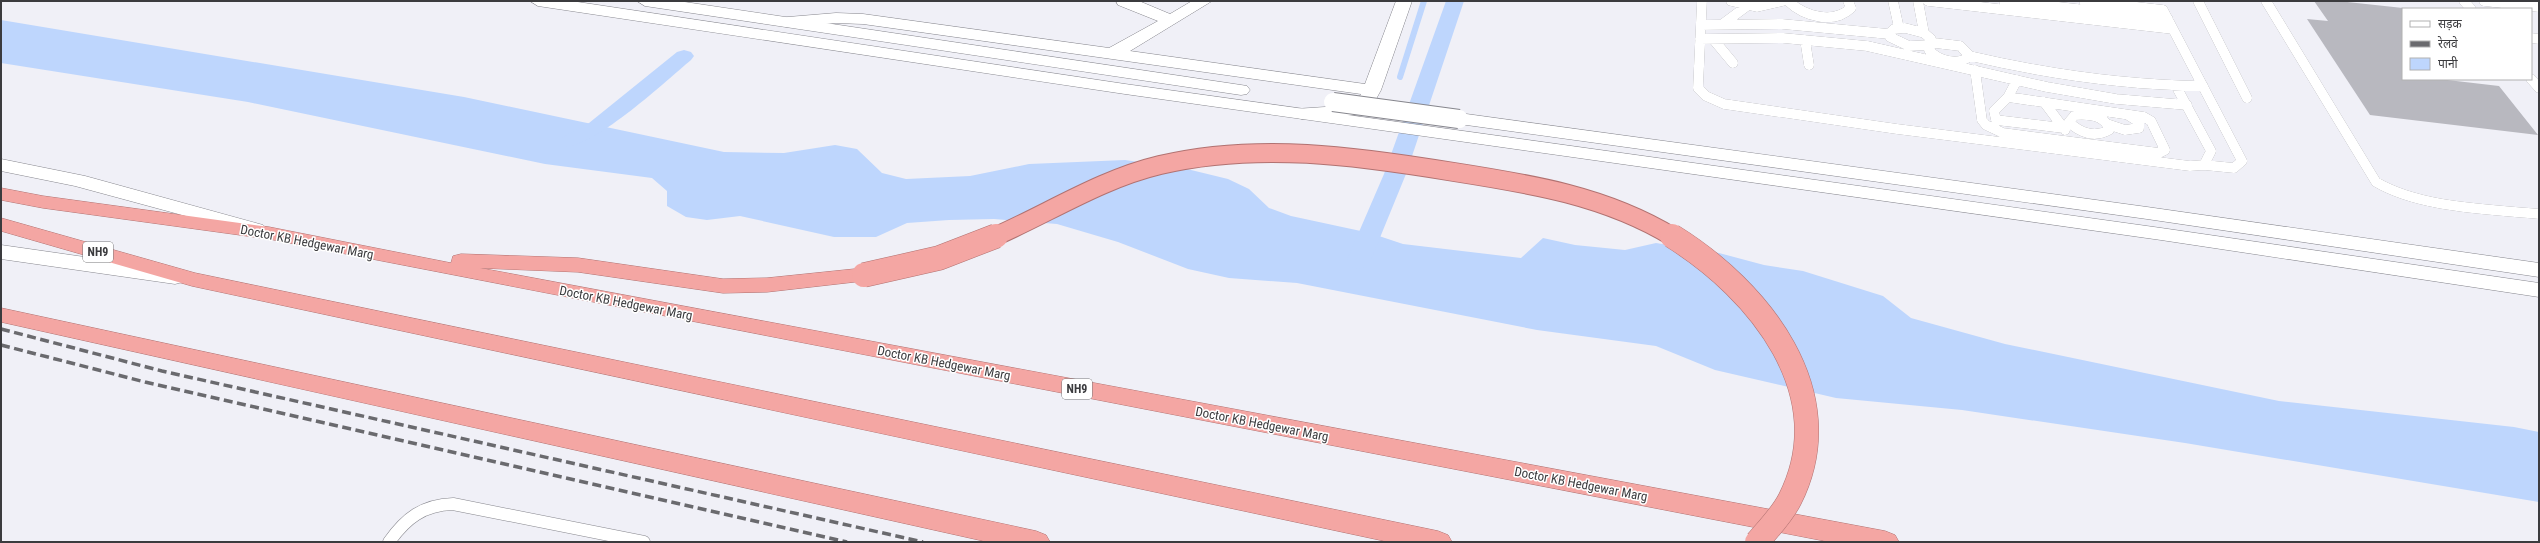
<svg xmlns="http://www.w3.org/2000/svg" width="2540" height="543" font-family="'Roboto Condensed','Noto Sans Devanagari',sans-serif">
  <rect width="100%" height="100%" fill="#f0f0f7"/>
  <path fill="#bed6fd" d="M1 20 464 97 724 152 784 153 835 145 857 149 882 173 906 179 970 176 1029 164 1125 160 1187 169 1228 179 1249 189 1269 208 1291 216 1370 233 1403 244 1521 258 1543 238 1575 245 1625 250 1656 243 1719 253 1764 265 1803 271 1883 296 1911 318 2005 344 2279 401 2514 427 2539 432V502L2185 443 1962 410 1836 398 1715 370 1656 346 1537 330 1297 283 1229 278 1188 269 1118 242 1057 224 994 219 949 220 907 223 876 237H834L740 216 707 220 686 217 667 206V191L652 178 545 164 248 102 1 63Z"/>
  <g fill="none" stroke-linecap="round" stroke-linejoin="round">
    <path stroke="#bed6fd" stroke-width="6" d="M1400 77 1424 1"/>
    <path fill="#bed6fd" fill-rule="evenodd" d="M1446 1H1464L1406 174 1370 262 1366 267 1358 269 1350 267 1346 262 1384 174Z
      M684 50 691 52 694 56 691 60C667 80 589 153 561 146L557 142 561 138 589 123 677 52Z"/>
  </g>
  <path fill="#b8b8bf" d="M2314 1H2338L2403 8V79H2439L2499 86 2538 135 2370 115 2307 19 2328 21Z"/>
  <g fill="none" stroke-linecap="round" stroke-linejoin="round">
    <defs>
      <path id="service-far1" d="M1702 1 1698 88 1706 96 1724 104 1897 129 2190 166 2204 165 2211 151 2176 86
        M1731 1 1757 7 1783 1
        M1788 1C1804 16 1833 25 1851 8L1848 1
        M1893 1 1899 28
        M1918 1 1924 33
        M1928 1 2173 29
        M2004 1 2168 19
        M2084 1 2163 10 2242 161 2234 168 2204 165
        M2198 1 2247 98
        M2266 1 2376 182C2420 208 2488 209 2539 214
        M2464 1 2471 9
        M2484 1 2539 7
        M1724 23 1747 6
        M1701 25 1782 24 1889 34
        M1905 28 1924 33 1931 39 1930 45 1909 46 1890 37 1889 34 1894 29Z
        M2531 38 2539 39
        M1700 39 1783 38 1867 46 2047 87 2116 99 2187 105
        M1713 39 1733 63
        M1805 40 1809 65
        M1935 43 1960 46 1970 56C1958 66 1939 61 1929 50L1930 45Z
        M1970 56C2047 74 2124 85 2203 86
        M1975 70 1982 120 1986 125 2003 133 2159 153 2165 150 2151 121 2144 117 2008 97
        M2531 79 2539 88
        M2017 80 2008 97 1994 111 1996 120 2063 128
        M2044 102 2065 130
        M2075 115C2088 114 2106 115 2109 130 2095 138 2080 133 2069 122Z
        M2107 124 2125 130 2139 128V122L2128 115"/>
      <path id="service" d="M389 542C406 518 423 505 453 504L644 542"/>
      <path id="minor" d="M1116 1H1139L1170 14 1192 1H1212L1130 51 1365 84 1396 1H1412L1381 90 1368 114 1302 119 1295 117 1293 113 1295 109 1355 105 1361 94 863 24 836 23 788 27 782 26 780 22 782 18 788 17 836 13 863 14 1109 48 1158 21 1118 5Z"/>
      <path id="tertiary" d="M1 159 85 176 263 225 267 229 263 233 256 235 75 186 1 171Z
        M1 245 175 270 183 272 186 277 183 282 175 284 1 259Z"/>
      <path id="secondary" d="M530 1H571L1125 84 2161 228 2539 283V297L2161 240 1125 94 538 6Z
        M637 1H678L1241 85 1247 86 1250 90 1247 94 1241 95 645 6Z
        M1459 113 2147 207 2539 263V277L2147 219 1452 123 1450 119 1452 115Z"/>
      <path id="trunk" d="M1 188 43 196 269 227 451 263 453 256 461 254 578 258 723 279 767 278 864 268 872 270 875 275 872 280 767 292 723 293 578 272 480 268 1885 531 1895 535 1899 542H1830L269 239 43 208 1 200Z
        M1 218 195 273 1438 531 1448 535 1452 542H1389L192 286 1 231Z
        M1 308 1036 531 1046 535 1050 542H988L1 322Z"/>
    </defs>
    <use href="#service-far1" stroke="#86868d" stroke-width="10"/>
    <use href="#service" stroke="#86868d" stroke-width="13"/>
    <use href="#minor" stroke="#86868d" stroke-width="1"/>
    <use href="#tertiary" stroke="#86868d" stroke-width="1"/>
    <use href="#secondary" stroke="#86868d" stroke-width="1"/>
    <use href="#trunk" stroke="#b17271" stroke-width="1"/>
    <use href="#service-far1" stroke="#fff" stroke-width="10"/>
    <use href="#service" stroke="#fff" stroke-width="12"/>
    <use href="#minor" fill="#fff" fill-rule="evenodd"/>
    <use href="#tertiary" fill="#fff" fill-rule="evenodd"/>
    <use href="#secondary" fill="#fff" fill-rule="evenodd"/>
    <use href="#trunk" fill="#f4a6a3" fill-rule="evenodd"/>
    <path stroke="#6a6a6e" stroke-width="3.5" stroke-dasharray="9 4.5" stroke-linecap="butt" d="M1 329 162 371 923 542
      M1 345 145 382 847 542"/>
    <defs>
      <path id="secondary-bridge" d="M1333 102 1459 119"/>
      <path id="trunk-bridge-far1" d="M994 237C1049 213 1101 179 1160 165 1258 142 1356 156 1454 172 1531 184 1606 196 1673 237"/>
      <path id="trunk-bridge" d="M1672 236C1759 290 1843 393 1790 499 1782 515 1769 528 1757 542
        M864 275 939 258 996 236"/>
    </defs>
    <use href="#secondary-bridge" stroke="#86868d" stroke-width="20" stroke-linecap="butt"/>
    <use href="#trunk-bridge-far1" stroke="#b17271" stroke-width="20" stroke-linecap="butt"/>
    <use href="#trunk-bridge" stroke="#b17271" stroke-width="25" stroke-linecap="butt"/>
    <use href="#secondary-bridge" stroke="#fff" stroke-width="18"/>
    <use href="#trunk-bridge-far1" stroke="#f4a6a3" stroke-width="18"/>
    <use href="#trunk-bridge" stroke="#f4a6a3" stroke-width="24"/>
  </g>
  <g text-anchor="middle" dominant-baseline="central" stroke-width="3" stroke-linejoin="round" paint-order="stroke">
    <g fill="#fff" stroke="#767678" stroke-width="1">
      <rect x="83" y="242" width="30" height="20" rx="3"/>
      <rect x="1062" y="379" width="30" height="20" rx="3"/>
    </g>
    <g font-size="12" font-weight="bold" fill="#3b3b3e">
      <text x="98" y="252">NH9</text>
      <text x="1077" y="389">NH9</text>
    </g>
    <g font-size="13" fill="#3b3b3e" stroke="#fff">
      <text transform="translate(307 242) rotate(11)">Doctor KB Hedgewar Marg</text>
      <text transform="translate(626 303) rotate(11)">Doctor KB Hedgewar Marg</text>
      <text transform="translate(944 363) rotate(11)">Doctor KB Hedgewar Marg</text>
      <text transform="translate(1262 424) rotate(11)">Doctor KB Hedgewar Marg</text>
      <text transform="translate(1581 484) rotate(11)">Doctor KB Hedgewar Marg</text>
    </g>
  </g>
  <rect width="2540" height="543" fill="none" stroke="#3b3b3e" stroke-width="4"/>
  <rect x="2402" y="8" width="130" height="72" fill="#ffffff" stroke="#b1b1b2"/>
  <rect x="2410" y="21" width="20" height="6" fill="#ffffff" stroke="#b1b1b2"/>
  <text x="2438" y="28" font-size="12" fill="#3b3b3e">सड़क</text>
  <rect x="2410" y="41" width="20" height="6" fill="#6a6a6e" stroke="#b1b1b2"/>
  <text x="2438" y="48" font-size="12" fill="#3b3b3e">रेलवे</text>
  <rect x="2410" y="58" width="20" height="12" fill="#bed6fd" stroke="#b1b1b2"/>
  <text x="2438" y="68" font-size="12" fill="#3b3b3e">पानी</text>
</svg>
